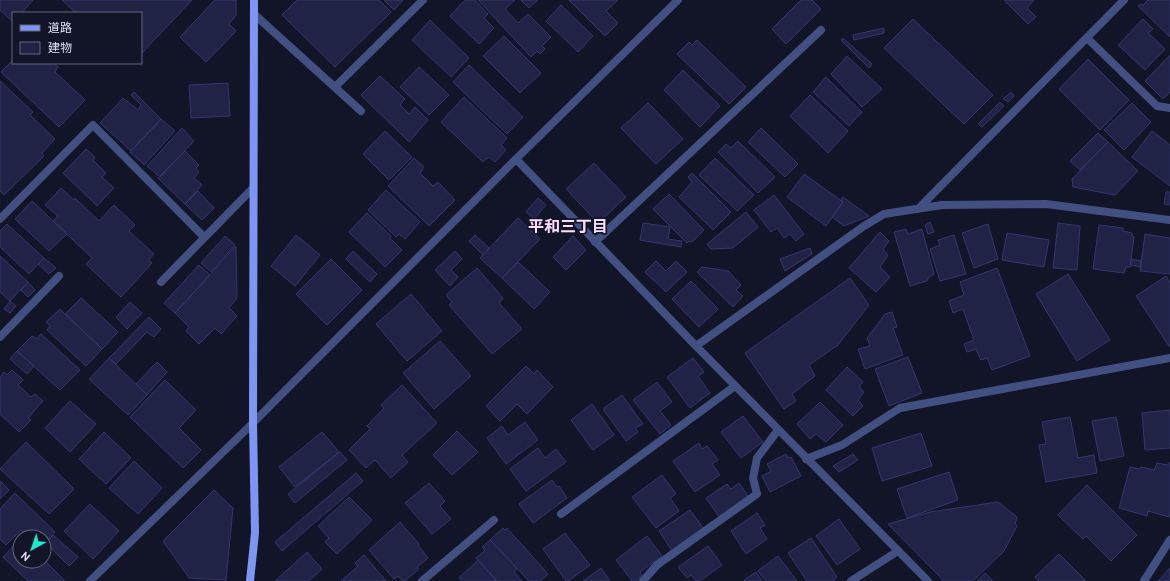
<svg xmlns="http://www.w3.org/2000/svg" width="1170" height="581" font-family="Cabin,'Noto Sans JP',sans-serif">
  <rect width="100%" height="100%" fill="#121427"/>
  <path fill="#202246" stroke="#343770" d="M0 0H33L22 13H13V22L0 10Z
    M62 0H192L141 54V13H76Z
    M215 0H236V15L229 24 236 31 206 62 180 37Z
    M297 0H379L391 12 335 67 282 15Z
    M384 0H403L394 10Z
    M465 0H475L488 14 484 18 494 28 479 44 450 16Z
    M478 0H515L505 9 518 23 528 14 551 37 542 46 545 49 540 54 537 51 531 57Z
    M521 0H538L529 8Z
    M569 0H618L606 11 618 23 605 36Z
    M801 0H812L821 9 786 44 772 29Z
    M1004 0H1034L1027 8 1036 17 1028 24Z
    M1148 0H1170V37L1138 6 1141 4 1143 5Z
    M561 5 593 36 578 52 546 21Z
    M913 19 993 95 964 124 884 48Z
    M1143 19 1153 29 1148 33 1165 49 1145 70 1118 45Z
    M430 20 469 58 451 77 412 40Z
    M884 28V33L854 40 853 35Z
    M504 36 541 73 520 93 483 56Z
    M843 38 872 64 869 68 841 40Z
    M697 40 746 87 729 104 677 54 689 42 692 45Z
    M1170 55V92L1163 99 1145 81Z
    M847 56 882 89 862 107 831 74Z
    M1088 59 1129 100 1100 130 1059 89Z
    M13 60V63H53L58 67 55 72 85 100 59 127 1 72Z
    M469 65 523 117 507 134 453 82Z
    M419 67 449 95 429 115 400 87Z
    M683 70 720 106 700 127 664 90Z
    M380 76 405 99 400 105 409 114 415 107 428 120 409 142 361 95Z
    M826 77 862 112 849 126 813 92Z
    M0 81 33 112 30 115 55 139 42 153 44 156 4 195 0 191Z
    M228 83 230 116 191 118 189 85Z
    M134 92 161 119 131 151 100 123 123 98 138 110 141 105 131 95Z
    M1011 92 1014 96 1008 102 1003 99Z
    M810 95 848 131 828 153 790 116Z
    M464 97 507 138 501 145 506 150 495 162 489 157 483 162 441 122Z
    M1000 102 1004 106 982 127 978 124Z
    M648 103 683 139 656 164 621 128Z
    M1132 103 1151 122 1124 150 1104 130Z
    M161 119 175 131 144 165 130 152Z
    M182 128 194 141 160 177 147 166Z
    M761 128 798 164 785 177 748 142Z
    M385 131 412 157 389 180 363 154Z
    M1152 131 1170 145V186L1132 157Z
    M1098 133 1108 142 1080 170 1070 161Z
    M738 141 775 177 758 193 718 152 726 144 731 148Z
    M1108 142 1138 171 1115 195 1073 187 1072 179Z
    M86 149 95 157 93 160 106 173 102 177 114 188 97 206 63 173Z
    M185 151 199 165 196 168 199 172 194 178 202 185 185 204 158 178Z
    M414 158 424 167 420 173 433 186 438 182 455 200 429 226 388 186Z
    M715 158 754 195 737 211 699 175Z
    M594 163 626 197 598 223 566 189Z
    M692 173 731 212 713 230 679 197 692 182 688 177Z
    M804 174 843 202 826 226 787 197Z
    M61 188 74 200 75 198 99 221 114 205 135 225 129 231 154 254 149 260 152 263 121 297 86 264 92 258 53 221 58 216 45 205Z
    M386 190 420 222 405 239 399 234 396 237 368 210Z
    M198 191 214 208 202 220 185 204Z
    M1166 192H1170V205L1164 204Z
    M669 194 704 230 692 242 689 241 687 243 653 209Z
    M774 195 804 234 796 241 790 234 784 238 777 228 771 232 754 210Z
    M843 197 869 216 844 226 832 217 843 202 841 200Z
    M538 198 546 205 534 219 526 212Z
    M32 201 67 234 49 251 15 219Z
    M746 212 758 227 733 248 711 249 707 244Z
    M367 213 391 236 390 238 402 250 385 267 349 232Z
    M518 218 540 239 502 278 480 258Z
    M930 222 934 232 928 234 925 225Z
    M643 223 670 227 668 239 682 241 681 247 640 240Z
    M1058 223 1080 226 1077 270 1053 268Z
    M7 224 44 258 29 274 0 247V231Z
    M988 224 998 259 974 268 962 233Z
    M1099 225 1123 228V231L1132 233V236L1134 237 1130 267H1126L1124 273 1093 269Z
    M906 229 908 234 922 229 934 274 929 277 927 281 910 286 894 232Z
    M880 232 889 241 883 249 888 255 880 267 890 277 876 292 849 268Z
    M1007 233 1049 240 1044 267 1002 260Z
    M1145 234 1170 238V274L1140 271Z
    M296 235 320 255 295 286 271 266Z
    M475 235 489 248 483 255 469 241Z
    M954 235 966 274 940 281 930 249 940 245 938 240Z
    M225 236 235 245 211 272 201 263Z
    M573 236 586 250 566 270 553 257Z
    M236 246 237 298 229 308 237 316 221 334 215 328 199 344 186 331 189 327 175 313Z
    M810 248 812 254 785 271 780 259Z
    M353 251 377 274 370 282 346 259Z
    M455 251 462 259 451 270 458 277 450 286 435 270Z
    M0 256 28 282 10 301 0 292Z
    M44 258 56 268 49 274 38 264Z
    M331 259 362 290 327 325 296 294Z
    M1131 259 1141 261V267L1131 265Z
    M656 261 666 271 676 261 687 272 666 292 645 272Z
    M518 262 550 292 534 309 502 278Z
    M199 265 210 275 175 313 164 303Z
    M702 267 728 271 741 285 736 290 743 296 733 307 697 272Z
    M477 268 503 298 499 303 522 329 492 354 449 305 452 302 446 295Z
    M997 268 1030 356 992 370 987 358 981 360 976 349 967 352 964 344 974 340 963 309 953 313 949 301 964 295 960 282Z
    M1068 274 1110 340 1077 361 1036 294Z
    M1166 276 1170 283V346H1169L1136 296Z
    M850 278 869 305 838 345 809 365 815 376 792 394 796 401 784 409 745 353Z
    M691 281 718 309 699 327 672 299Z
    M28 282 35 290 28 297 21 290Z
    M411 294 442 331 407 361 376 324Z
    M81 298 118 332 102 349 65 314Z
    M10 301 16 306 10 313 4 309Z
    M130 302 142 313 127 329 116 317Z
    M60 309 102 349 86 366 47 330 50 326 46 322Z
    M892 312 897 327 893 328 903 355 865 369 858 349 870 346 867 338 885 314Z
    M149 317 161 329 154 337 147 332 116 364 109 358Z
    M41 334 80 370 60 390 17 351 32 336 37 339Z
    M440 341 471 376 434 409 403 373Z
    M17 351 34 366 27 374 10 359Z
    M908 357 922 393 889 406 875 369Z
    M109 358 147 395 128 415 89 379Z
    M693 358 704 372 698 376 710 393 690 408 667 377Z
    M157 362 167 372 147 395 136 384Z
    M526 366 534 374 537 370 553 387 527 414 517 404 500 421 486 406Z
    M847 367 863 382 859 387 864 392 858 400 863 406 853 416 826 390Z
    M12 370 23 380 18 385 31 397 35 394 43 401 28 418 31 420 19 432 0 414V377L4 372 7 375Z
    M165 380 196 410 179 428 201 450 183 468 130 417Z
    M657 382 672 402 660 411 671 425 660 434 633 400Z
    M402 385 437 423 402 455 408 462 391 478 375 460 366 468 349 450 370 429 367 426 384 408 381 405Z
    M622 395 643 424 635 428 638 432 626 441 603 409Z
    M70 401 96 424 70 452 45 428Z
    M820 402 843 425 826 442 816 434 810 439 797 424Z
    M592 404 614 435 593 450 571 420Z
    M1170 410V448L1145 450 1142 413Z
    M743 416 763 442 741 458 721 432Z
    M1070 417 1078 458 1094 455 1097 473 1046 482 1039 445 1046 444 1042 422Z
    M1116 417 1124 456 1100 461 1092 421Z
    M525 422 538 440 506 464 487 438 502 426 508 435Z
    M457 431 478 452 452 475 433 455Z
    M104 432 131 458 106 484 79 459Z
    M322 432 339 452 295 487 279 467Z
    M921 433 932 466 882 481 872 448Z
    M26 442 74 489 49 514 0 469Z
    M699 443 702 449 707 446 718 460 712 464 720 475 695 492 673 461Z
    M538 448 545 458 556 449 566 462 526 491 510 469Z
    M340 452 347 460 295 503 288 494Z
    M786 454 788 458 791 457 801 476 770 492 762 476 771 471 767 464Z
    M853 454 858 460 839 472 833 466Z
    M134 461 162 488 138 514 109 488Z
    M1170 462V513L1169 517 1148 511 1147 516 1119 508 1130 467 1140 469 1141 467 1154 470 1157 463 1168 465Z
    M949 472 958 500 907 518 897 489Z
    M356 473 363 481 282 551 275 542Z
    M662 475 676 494 670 498 679 511 656 528 632 497Z
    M552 480 557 487 559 486 567 498 533 523 519 504Z
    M0 481 9 490 0 499Z
    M429 483 445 501 440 506 451 519 432 534 405 503Z
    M739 483 748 496 719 517 706 498 727 484 731 489Z
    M1087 485 1137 535 1111 561 1086 536 1083 539 1058 515Z
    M214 490 233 508 226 580 189 578 163 541Z
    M15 493 55 532 44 545V537H28L21 530 6 545 0 539V509Z
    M349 497 372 520 337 554 325 542 329 538 318 526Z
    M998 502 1016 516 1017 519 1015 523 1017 526 1004 551 973 581H944L888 524 930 512Z
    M90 504 119 531 93 559 64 531Z
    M690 510 704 529 672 551 659 531Z
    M757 513 765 525 760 528 767 539 746 554 731 531Z
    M839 519 860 549 837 565 816 536Z
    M400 522 419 544 418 545 428 558 417 567 419 569 405 581H403L398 576 394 579 369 550Z
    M503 528 505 530 507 528 548 574 540 581H529L490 540Z
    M565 533 590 565 568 581H566L543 549Z
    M53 535 78 557 69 566 46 543Z
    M647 536 662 556 640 572 642 576 635 581H632L616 560Z
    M811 538 837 577 832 581H807L788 553Z
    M20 539V561H44V560L65 581H28L3 557Z
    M490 540 517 568 514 572 522 581H497L476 558 485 550 482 547Z
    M708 546 722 565 700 581H696L691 575 687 578 678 567Z
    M307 552 322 569 309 581H275Z
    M1059 554 1086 581H1039L1035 577Z
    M364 555 386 581H341L358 566 355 563Z
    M778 556 797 581H766L758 571Z
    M478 560 497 581H462L459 578Z
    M601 568 610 581H583Z
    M1170 568V581H1158Z
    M756 572 762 581H745L744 580Z
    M985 573 993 581H977Z"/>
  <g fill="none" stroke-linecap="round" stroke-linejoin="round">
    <path stroke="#424f81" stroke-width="8" d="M643 581 657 565 757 494 753 478 757 458 778 430
      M851 581 898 551"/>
    <path stroke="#424f81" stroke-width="8" d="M254 14 361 111
      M1087 38 1157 106 1170 108
      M335 87 423 0
      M516 159 696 346 928 581
      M918 209 1124 0
      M0 219 93 125 204 237
      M595 242 821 30
      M161 282 253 188
      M0 337 59 276
      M696 346 864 226 884 214 942 205 1046 204 1170 220
      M806 459 842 445 900 408 1170 358
      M561 514 735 386
      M90 581 253 423 516 159 678 0
      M422 581 494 520
      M1144 581 1170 540"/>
    <path stroke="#7c96f2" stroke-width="8" d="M250 581 255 533 253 423 254 0"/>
  </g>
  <g text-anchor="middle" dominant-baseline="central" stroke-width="3.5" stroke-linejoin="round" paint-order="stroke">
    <g font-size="16" font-weight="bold" fill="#fcddf8" stroke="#121427">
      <text x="568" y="226">平和三丁目</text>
    </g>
  </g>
  <rect x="12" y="12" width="130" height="52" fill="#121427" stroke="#63667c"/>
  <rect x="20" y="25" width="20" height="6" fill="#7c96f2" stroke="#63667c"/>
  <text x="48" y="32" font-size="12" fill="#dce0fc">道路</text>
  <rect x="20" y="42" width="20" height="12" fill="#202246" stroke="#63667c"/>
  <text x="48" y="52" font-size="12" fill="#dce0fc">建物</text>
  <g transform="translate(32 549) rotate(220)"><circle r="19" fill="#121427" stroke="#63667c"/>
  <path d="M0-3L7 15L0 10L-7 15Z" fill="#1ae9cb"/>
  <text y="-6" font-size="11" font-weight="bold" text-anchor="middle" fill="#dce0fc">N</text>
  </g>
</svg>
